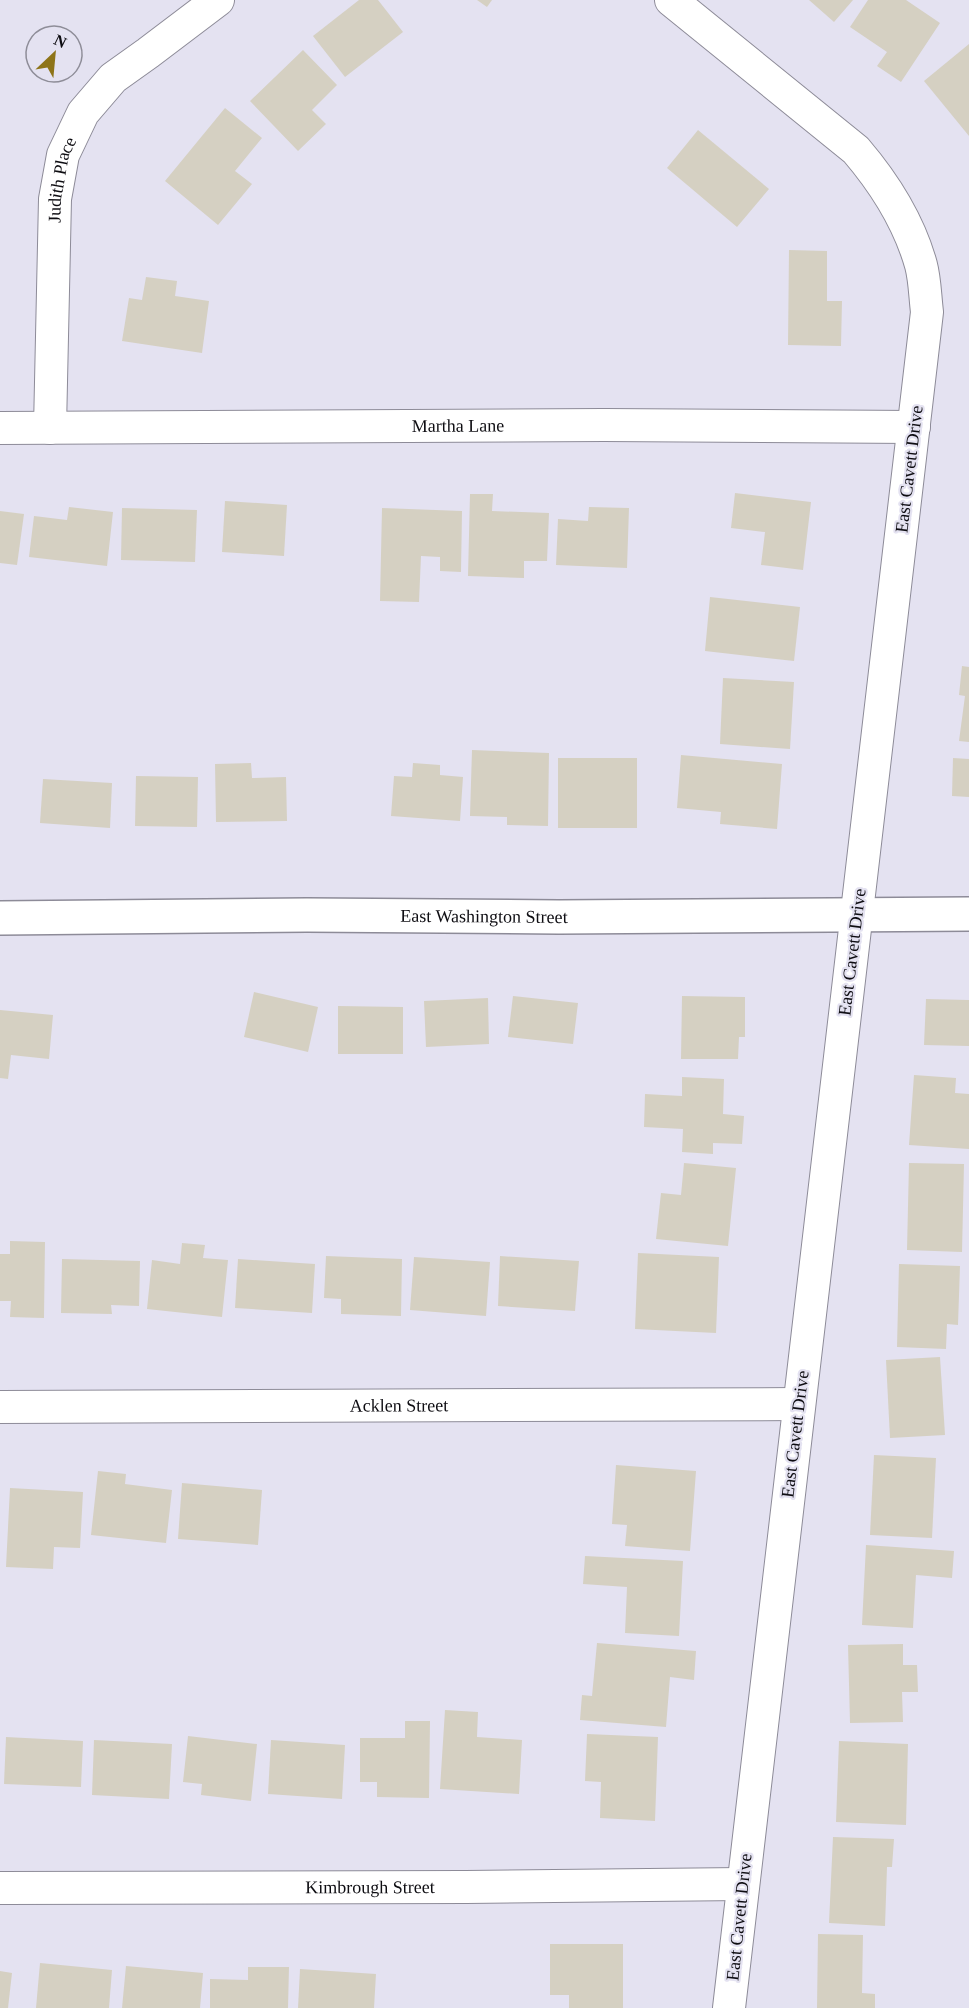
<svg xmlns="http://www.w3.org/2000/svg" width="969" height="2008" font-family="Georgia,serif">
<style>
.building{fill:#d5d0c2}
.lines{fill:none;stroke-linecap:round;stroke-linejoin:round}
.minor-casing{stroke:#8d8b98;stroke-width:34}
.tertiary-casing{stroke:#8d8b98;stroke-width:36}
.minor{stroke:#fff;stroke-width:32}
.tertiary{stroke:#fff;stroke-width:33}
.labels{text-anchor:middle;stroke-width:4.5;stroke-linejoin:round;paint-order:stroke}
.street-label{font-size:18px;fill:#0e0d12;stroke:#e4e2f1}
</style>
<rect width="100%" height="100%" fill="#e4e2f1"/>
<g class="building">
<polygon points="359,0 378,0 403,32 345,77 313,36"/>
<polygon points="477,0 492,0 487,7"/>
<polygon points="809,0 853,0 834,22"/>
<polygon points="868,0 906,0 940,23 901,82 877,66 887,52 850,27"/>
<polygon points="969,44 969,136 924,81"/>
<polygon points="303,50 337,85 312,110 326,124 298,151 250,101"/>
<polygon points="225,108 262,138 235,171 252,184 218,225 165,181"/>
<polygon points="698,130 769,189 737,227 667,168"/>
<polygon points="789,250 827,251 827,301 842,301 841,346 788,345"/>
<polygon points="146,277 177,281 175,296 209,301 202,353 122,341 129,298 142,300"/>
<polygon points="735,493 811,502 803,570 761,565 765,532 731,528"/>
<polygon points="470,494 493,494 492,511 549,513 547,561 524,561 524,578 468,576"/>
<polygon points="225,501 287,505 284,556 222,552"/>
<polygon points="69,507 113,512 107,566 29,557 34,516 67,520"/>
<polygon points="589,507 629,508 627,568 556,565 558,519 588,521"/>
<polygon points="122,508 197,510 195,562 121,560"/>
<polygon points="382,508 462,511 461,572 440,571 440,557 421,556 419,602 380,601"/>
<polygon points="0,511 24,514 17,565 0,563"/>
<polygon points="710,597 800,607 794,661 705,651"/>
<polygon points="962,666 969,667 969,742 959,741 965,696 959,695"/>
<polygon points="723,678 794,682 790,749 720,744"/>
<polygon points="472,750 549,753 548,826 507,825 507,817 470,816"/>
<polygon points="681,755 782,764 777,829 720,824 721,812 677,808"/>
<rect x="558" y="758" width="79" height="70"/>
<polygon points="953,758 969,759 969,797 952,796"/>
<polygon points="251,763 252,778 286,777 287,821 216,822 215,764"/>
<polygon points="413,763 440,765 440,775 463,777 460,821 391,816 394,776 412,777"/>
<polygon points="136,776 198,777 197,827 135,826"/>
<polygon points="43,779 112,783 110,828 40,823"/>
<polygon points="254,992 318,1007 308,1052 244,1037"/>
<polygon points="513,996 578,1003 573,1044 508,1037"/>
<polygon points="682,996 745,997 745,1037 739,1037 738,1059 681,1059"/>
<polygon points="488,998 489,1044 426,1047 424,1001"/>
<polygon points="926,999 969,1000 969,1046 924,1045"/>
<polygon points="338,1006 403,1007 403,1054 338,1054"/>
<polygon points="0,1010 53,1015 49,1059 11,1055 8,1079 0,1078"/>
<polygon points="914,1075 956,1078 955,1093 969,1094 969,1149 909,1145"/>
<polygon points="682,1077 724,1079 723,1114 744,1116 742,1144 713,1143 713,1154 682,1152 683,1129 644,1127 645,1094 682,1096"/>
<polygon points="684,1163 736,1168 728,1246 656,1239 661,1193 681,1195"/>
<polygon points="909,1163 964,1164 962,1252 907,1250"/>
<polygon points="10,1241 45,1242 44,1318 10,1317 11,1301 0,1301 0,1254 10,1254"/>
<polygon points="182,1243 205,1245 203,1258 228,1260 222,1317 147,1309 152,1260 180,1264"/>
<polygon points="638,1253 719,1257 716,1333 635,1329"/>
<polygon points="326,1256 402,1259 401,1316 341,1314 341,1299 324,1298"/>
<polygon points="500,1256 579,1261 575,1311 498,1306"/>
<polygon points="414,1257 490,1262 486,1316 410,1310"/>
<polygon points="62,1259 140,1261 139,1306 111,1305 112,1314 61,1313"/>
<polygon points="238,1259 315,1264 312,1313 235,1308"/>
<polygon points="899,1264 960,1266 958,1325 947,1324 946,1349 897,1347"/>
<polygon points="940,1357 945,1435 890,1438 886,1360"/>
<polygon points="874,1455 936,1458 932,1538 870,1535"/>
<polygon points="616,1465 696,1471 690,1551 625,1546 627,1525 612,1524"/>
<polygon points="98,1471 126,1474 125,1484 172,1490 166,1543 91,1535"/>
<polygon points="182,1483 262,1490 258,1545 178,1539"/>
<polygon points="10,1488 83,1492 80,1548 54,1547 53,1569 6,1567"/>
<polygon points="866,1545 954,1551 952,1578 916,1575 913,1628 862,1625"/>
<polygon points="585,1556 683,1561 679,1636 625,1633 627,1587 583,1584"/>
<polygon points="597,1643 696,1651 694,1680 670,1677 666,1727 580,1720 582,1695 592,1696"/>
<polygon points="903,1644 903,1665 917,1665 918,1692 902,1692 903,1722 850,1723 848,1645"/>
<polygon points="445,1710 478,1712 477,1737 522,1740 519,1794 440,1789"/>
<polygon points="405,1721 430,1721 429,1798 377,1797 377,1782 360,1782 360,1738 405,1738"/>
<polygon points="587,1734 658,1737 655,1821 600,1818 601,1782 585,1781"/>
<polygon points="188,1736 257,1744 251,1801 201,1795 202,1784 183,1782"/>
<polygon points="6,1737 83,1741 81,1787 4,1784"/>
<polygon points="94,1740 172,1744 169,1799 92,1795"/>
<polygon points="271,1740 345,1745 342,1799 268,1794"/>
<polygon points="839,1741 908,1744 906,1825 836,1822"/>
<polygon points="833,1837 894,1839 892,1867 887,1867 885,1926 829,1923"/>
<polygon points="818,1934 863,1935 862,1993 875,1994 875,2008 817,2008"/>
<polygon points="550,1944 623,1944 623,2008 569,2008 569,1995 550,1995"/>
<polygon points="40,1963 112,1970 109,2008 36,2008"/>
<polygon points="126,1966 203,1973 200,2008 122,2008"/>
<polygon points="248,1967 289,1967 288,2008 210,2008 210,1979 248,1980"/>
<polygon points="300,1969 376,1974 374,2008 298,2008"/>
<polygon points="0,1971 12,1973 8,2008 0,2008"/>
</g>
<g class="lines">
<g class="minor-casing">
<g id="minor">
<path d="M671,0L856,150C885,184 909,222 921,265C925,280 925,296 927,312L729,2008"/>
<path id="s1" d="M0,428L604,425L914,427"/>
<path id="s2" d="M50,428L55,199L63,155L83,113L113,78L148,53L218,0"/>
<path id="s3" d="M0,1407L798,1404"/>
<path id="s4" d="M0,1888L466,1887L742,1884"/>
</g>
</g>
<g class="tertiary-casing">
<g id="tertiary">
<path id="s5" d="M0,918L307,915L559,917L969,914"/>
</g>
</g>
<use href="#minor" class="minor"/>
<use href="#tertiary" class="tertiary"/>
</g>
<g class="labels">
<g class="street-label">
<text dy="6" stroke="none"><textPath href="#s2" startOffset="249">Judith Place</textPath></text>
<text dy="6" stroke="none"><textPath href="#s1" startOffset="458">Martha Lane</textPath></text>
<text transform="translate(909 469) rotate(-83)" y="6">East Cavett Drive</text>
<text dy="6" stroke="none"><textPath href="#s5" startOffset="484">East Washington Street</textPath></text>
<text transform="translate(852 952) rotate(-83)" y="6">East Cavett Drive</text>
<text dy="6" stroke="none"><textPath href="#s3" startOffset="399">Acklen Street</textPath></text>
<text transform="translate(795 1434) rotate(-83)" y="6">East Cavett Drive</text>
<text dy="6" stroke="none"><textPath href="#s4" startOffset="370">Kimbrough Street</textPath></text>
<text transform="translate(739 1917) rotate(-84)" y="6">East Cavett Drive</text>
</g>
</g>
<g transform="translate(54 54) rotate(26)"><circle r="28" fill="#e4e2f1" stroke="#8e8d98" stroke-width="1.5"/>
<path d="M0-4.5L10 22L0 15L-10 22Z" fill="#8e7418"/>
<text y="-9" font-size="16" font-weight="bold" text-anchor="middle" fill="#0e0d12">N</text>
</g>
</svg>
